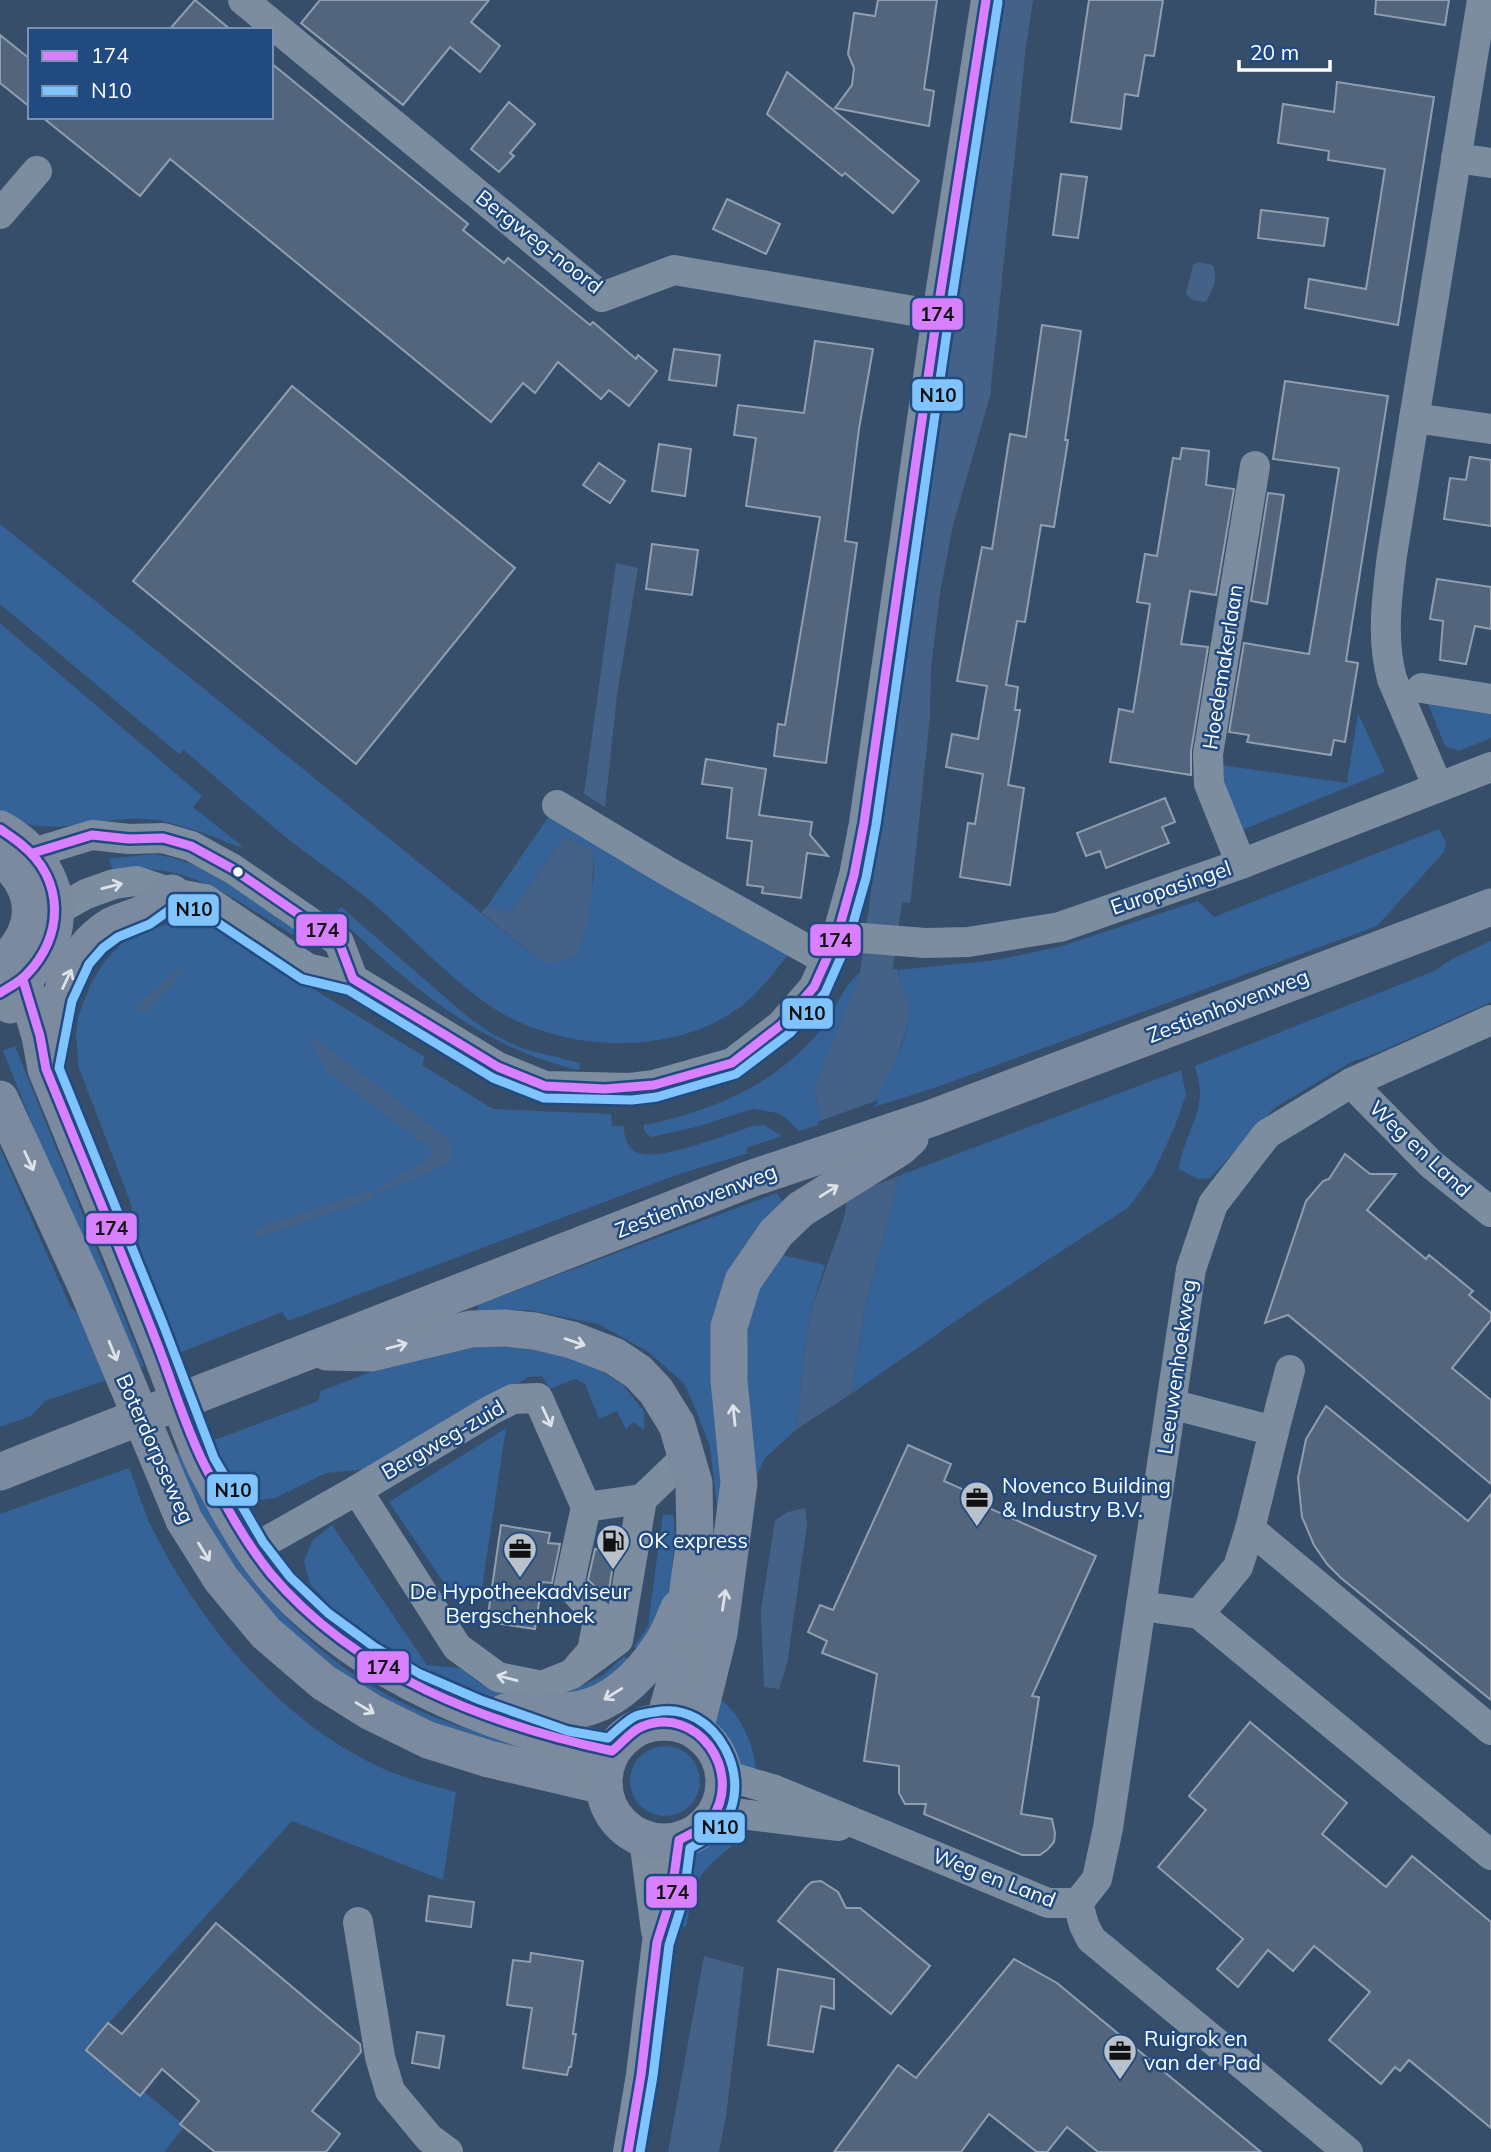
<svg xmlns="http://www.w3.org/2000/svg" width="1491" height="2152" font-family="Mulish,sans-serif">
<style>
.green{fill:#356297}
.water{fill:#446287}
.pier{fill:#374e6a}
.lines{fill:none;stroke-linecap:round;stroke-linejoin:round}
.stream{stroke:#446287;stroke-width:9}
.canal{stroke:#446287;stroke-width:32}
.building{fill:#52657c;stroke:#909eaf;stroke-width:2}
.minor{stroke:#7c8da0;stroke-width:30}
.major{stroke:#7b8a9e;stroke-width:37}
.major-bridge{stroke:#7b8a9e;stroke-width:37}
.bus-1-casing{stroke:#214b80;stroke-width:14}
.bus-2-casing{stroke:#214b80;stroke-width:14}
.bus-1{stroke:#d880ff;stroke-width:9}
.bus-2{stroke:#80c4ff;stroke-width:9}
.oneway{stroke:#dee2e7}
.bus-dot{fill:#fff;stroke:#214b80;stroke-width:2.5}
.labels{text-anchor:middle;stroke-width:5;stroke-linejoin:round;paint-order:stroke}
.street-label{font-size:21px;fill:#fff;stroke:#214b80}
.poi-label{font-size:21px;fill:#fff;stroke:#214b80;text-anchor:start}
.line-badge{stroke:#214b80;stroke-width:2.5}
.pale-badge-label{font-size:19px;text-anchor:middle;font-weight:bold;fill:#111}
</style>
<rect width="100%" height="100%" fill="#374e6a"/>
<g class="green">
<path d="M0,524L542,962L583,935L594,876L593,851L565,837L512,910L507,912L488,905L553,810L789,953C772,976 755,998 730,1014C661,1057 555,1051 489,1005C445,975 410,934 369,900C345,880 318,862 293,843C256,813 220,781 184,750L179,754L0,604Z"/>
<path d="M0,623L202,796L193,807L243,847C232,846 223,840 212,836C191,829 166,820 144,819C90,817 54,840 0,815Z"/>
<polygon points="1425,696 1491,707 1491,738 1459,751 1445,746"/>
<polygon points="1358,713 1385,772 1237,832 1222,791 1221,765 1347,783"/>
<polygon points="1439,829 1446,843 1444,852 1377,926 937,1087 871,1108 902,1045 907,1026 898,970 997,960 1062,946 1198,901 1214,917"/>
<path d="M154,854C212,864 250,895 299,926L293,935C233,899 187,859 113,871L109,859Z"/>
<path d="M341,907L469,1018L496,1036L524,1049L580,1063L579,1070C480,1048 406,983 335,914Z"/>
<path d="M180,921L201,923L220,932L425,1057L422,1065L493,1109L611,1114L612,1126H624C624,1137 627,1149 639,1153C661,1161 728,1134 753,1126L764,1125L782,1136L746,1148L748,1153L676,1175L288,1321L282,1312L174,1355L149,1291L131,1204L79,1068L76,1038L78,1017L91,984L105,961L122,943L140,932Z"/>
<path d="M1491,941V1002L1372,1055L1351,1062L1274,1108L1210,1178L1198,1179L1179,1169C1182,1143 1199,1120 1200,1094C1200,1085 1197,1075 1195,1066L1434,971L1454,958Z"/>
<path d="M872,967H881L880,971L814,1087L821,1124L799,1131L786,1118L777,1113L753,1109L696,1127L651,1137L644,1131V1125C711,1112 774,1085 819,1032C831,1017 843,988 854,978C859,973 867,970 872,967Z"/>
<polygon points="15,1046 144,1366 131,1371 3,1051"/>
<polygon points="1181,1070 1186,1095 1175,1126 1153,1174 1129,1207 985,1301 851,1394 865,1308 894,1198 898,1176"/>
<polygon points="0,1148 70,1306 96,1335 113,1378 45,1401 31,1416 0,1427"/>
<polygon points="777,1193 784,1204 754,1236 727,1506 717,1507 710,1447 697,1413 684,1383 647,1351 598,1324 529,1310 478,1312 477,1305"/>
<path d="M778,1254L825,1265L811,1310L803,1363L797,1429L765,1458L755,1480C751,1424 735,1327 762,1276C767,1269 773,1261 778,1254Z"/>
<polygon points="472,1346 539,1348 583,1359 623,1385 644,1411 644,1430 633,1422 626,1429 617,1411 599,1419 585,1384 575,1379 550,1389 542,1376 529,1377 366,1469 326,1473 275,1498 260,1500 242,1495 212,1441 318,1401 321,1391 402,1360"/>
<polygon points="506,1428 480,1601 448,1589 389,1502"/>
<path d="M179,1452C232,1573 310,1666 434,1717C473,1733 516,1741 557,1750L498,1749L350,1688L258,1609L168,1457Z"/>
<path d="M129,1468C137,1488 143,1509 152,1528C200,1624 277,1717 375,1765C400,1777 429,1785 456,1792L443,1880L292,1821L89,2045L185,2126L164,2152H0V1514Z"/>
<path d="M663,1514L673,1515C678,1533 670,1595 663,1614C659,1628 648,1641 641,1653L634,1647L648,1626Z"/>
<polygon points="332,1525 427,1665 460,1668 481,1684 517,1695 568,1693 603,1675 624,1656 632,1663 597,1690 502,1700 471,1690 471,1688 399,1657 344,1621 310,1584 304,1561 313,1540"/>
<path d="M719,1699C741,1713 754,1746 756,1771L744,1768L736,1761L723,1741L714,1716Z"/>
<circle cx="665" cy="1781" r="35"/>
<path d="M740,1827L745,1828C736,1846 719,1855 706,1869C692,1885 690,1908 686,1928L679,1924C683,1872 681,1842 740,1827Z"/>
</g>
<g class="water">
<polygon points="1003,0 1033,0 1026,46 990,396 953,525 940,593 931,667 930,716 911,898 910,903 892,902 872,868 903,674 907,626 930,459"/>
<path d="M1198,262L1213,265C1218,276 1213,293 1205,302L1192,300L1186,293L1193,265Z"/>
<polygon points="616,563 638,568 617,695 605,807 584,794"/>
<path d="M565,837L593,851C594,875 590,930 578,951C572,961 553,964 542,962L481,912L488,905L507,912L512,910Z"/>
<path d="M881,967L898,970C898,982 907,994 908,1006C909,1043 887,1075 871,1108L898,1176L894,1198L865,1308L851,1394L797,1429L803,1363L811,1310L844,1218L848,1194L821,1124L814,1087L858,982L880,971Z"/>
<polygon points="182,969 183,973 144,1014 136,1006 177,970"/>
<path d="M313,1037L448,1139C451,1146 454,1154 449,1160C441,1172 384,1189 369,1195L431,1156V1148L327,1071L310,1041Z"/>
<polygon points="805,1508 807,1524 787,1664 779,1689 764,1687 761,1611 775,1520 788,1512"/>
<polygon points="704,1956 744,1967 726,2116 719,2152 668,2152"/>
</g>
<polygon class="pier" points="878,1100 874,1108 901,1175 873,1186 843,1204 845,1195 817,1122"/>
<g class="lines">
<polyline class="stream" points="259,1232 369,1195"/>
<polyline class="canal" points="870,1017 893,850"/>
</g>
<g class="building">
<polygon points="195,0 231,30 169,30"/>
<polygon points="320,0 489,0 471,22 500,46 480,72 450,47 403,105 301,23"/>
<polygon points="878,0 937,0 924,89 934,91 929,126 835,108 852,85 854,68 848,54 854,13 875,16"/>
<polygon points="1089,0 1163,0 1154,56 1145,55 1138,96 1125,94 1121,129 1071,122"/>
<polygon points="1376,0 1449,0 1445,25 1375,14"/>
<polygon points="0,35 30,59 30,107 0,83"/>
<polygon points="271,63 468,224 463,230 504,263 508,258 590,325 593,322 636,359 638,355 657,371 629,406 609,390 601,399 558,362 535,393 523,383 491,422 170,159 140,196 42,117 271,117"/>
<polygon points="787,72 919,181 893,213 845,173 842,176 767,114"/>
<polygon points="1337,82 1434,97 1398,325 1305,308 1309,279 1366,289 1385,169 1328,160 1329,151 1278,143 1283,104 1334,112"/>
<polygon points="509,102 535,124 510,153 514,156 499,172 471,149"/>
<polygon points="1061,174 1087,177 1078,238 1053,235"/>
<polygon points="727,199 780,224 766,254 713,229"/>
<polygon points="1261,210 1328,218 1324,246 1258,238"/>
<polygon points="1042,325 1081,331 1065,440 1068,440 1066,453 1054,527 1041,525 1025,622 1017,621 1006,685 1018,687 1015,710 1020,710 1008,785 1024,788 1010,885 960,877 968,823 975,824 983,774 946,767 952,734 978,739 987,686 957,681 982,547 992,549 1010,434 1026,437"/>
<polygon points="815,341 873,349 859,429 845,541 857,543 826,763 774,756 778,724 785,725 820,517 746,506 756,438 734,435 738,405 804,413"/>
<polygon points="674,349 720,355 716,386 669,380"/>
<polygon points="1285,381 1388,396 1346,661 1358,663 1345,742 1334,740 1331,755 1247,742 1249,735 1229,732 1244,643 1309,654 1324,564 1339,468 1273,459"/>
<polygon points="292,386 515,568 356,764 133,581"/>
<polygon points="659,444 691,449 685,496 652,491"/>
<polygon points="1182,448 1209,451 1206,485 1234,489 1216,595 1190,591 1181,644 1208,647 1191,751 1191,775 1110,762 1119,709 1133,712 1140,669 1150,604 1137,602 1145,554 1157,556 1173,458 1180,459"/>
<polygon points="1470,457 1491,460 1491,526 1444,519 1450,478 1466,480"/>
<polygon points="599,463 625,481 610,503 583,485"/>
<polygon points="1268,493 1284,495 1267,604 1251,601"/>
<polygon points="652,544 698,550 692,595 646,589"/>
<polygon points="1437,579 1491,587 1491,629 1475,626 1466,664 1440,660 1443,621 1430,619"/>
<polygon points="706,759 766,769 759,815 812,822 810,835 828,856 807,853 801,898 762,893 763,887 747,885 752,841 727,838 732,788 702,784"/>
<polygon points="1165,798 1175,822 1162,827 1169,843 1106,868 1100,851 1086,856 1077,833"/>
<polygon points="1345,1154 1370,1174 1396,1174 1367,1210 1426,1259 1429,1255 1473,1291 1469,1295 1491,1313 1491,1320 1452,1368 1491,1400 1491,1484 1288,1315 1265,1323 1306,1201 1323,1181 1329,1179"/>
<polygon points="1326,1406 1468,1521 1491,1494 1491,1700 1341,1578 1327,1564 1314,1545 1302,1517 1298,1478 1306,1439"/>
<polygon points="908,1445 951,1464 944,1481 971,1493 969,1499 1096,1556 1032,1696 1039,1697 1021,1814 1052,1819 1055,1833 1054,1842 1048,1849 1040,1855 1022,1855 924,1814 926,1804 905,1804 899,1793 899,1766 864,1761 877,1674 822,1653 827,1641 808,1632 820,1605 833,1610"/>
<polygon points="501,1525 550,1533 548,1543 560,1544 552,1583 542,1582 535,1629 487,1622"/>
<polygon points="595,1549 615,1552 609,1590 597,1588 588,1580"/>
<polygon points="1250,1722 1347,1803 1322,1834 1386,1887 1412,1856 1491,1922 1491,2128 1409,2060 1400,2071 1395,2067 1381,2084 1329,2040 1370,1992 1314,1946 1293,1971 1268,1950 1238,1987 1217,1969 1243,1939 1158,1867 1206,1810 1189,1796"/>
<polygon points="821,1881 838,1892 846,1908 860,1908 930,1966 891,2014 778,1921 807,1886 812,1882"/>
<polygon points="429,1896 474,1902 471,1927 426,1921"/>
<polygon points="216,1923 360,2044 361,2052 312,2111 340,2134 326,2152 215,2152 180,2124 199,2101 162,2069 140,2096 86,2050 108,2023 122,2034"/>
<polygon points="531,1953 583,1961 573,2034 576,2034 571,2067 569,2067 567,2075 523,2068 532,2008 507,2005 513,1960 530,1962"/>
<polygon points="1014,1959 1057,1983 1261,2152 1098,2152 1067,2127 1047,2152 1037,2152 989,2114 961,2152 834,2152 898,2065 916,2078"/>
<polygon points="778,1969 834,1979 834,2009 821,2006 813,2052 768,2045"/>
<polygon points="417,2032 444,2036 439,2068 412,2063"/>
</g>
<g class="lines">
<g class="minor">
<polyline points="243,0 602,297 674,270 937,315"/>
<polyline points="1456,158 1491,163"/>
<polyline points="0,214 37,171"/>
<polyline points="1414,418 1491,429"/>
<polyline points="1422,688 1491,699"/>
<path d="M1438,787L1392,679C1381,638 1387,597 1392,555L1482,0"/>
<polyline points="557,805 667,871 826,960"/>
<polyline points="33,853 92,835 129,839 163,838 191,846 233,869 339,942 353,979"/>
<polyline points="1241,864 1209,784 1208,754 1255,466"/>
<polyline points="56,911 86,894 114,884 136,881 172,893 205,899 307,968 353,979 498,1067 545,1086 630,1088 654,1085 732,1063 781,1025 814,987 837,936 854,875 864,823 937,315 986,0"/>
<polyline points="837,936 925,943 968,942 1060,927 1241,864 1491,767"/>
<polyline points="1351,1083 1431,1164 1491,1212"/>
<polyline points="1274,1431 1290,1370"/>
<polyline points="642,1499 687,1456"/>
<polyline points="1250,1529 1491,1730"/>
<polyline points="253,1549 357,1490"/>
<polyline points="1141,1606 1199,1614 1238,1567 1250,1529 1274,1431 1171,1404"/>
<polyline points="1199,1614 1491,1855"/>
<polyline points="572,1674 618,1640 642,1499 586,1507 538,1398 513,1399 491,1410 357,1490 457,1647 498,1677 542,1686 572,1674 592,1651 599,1616 569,1585 586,1507"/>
<polyline points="724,1775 775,1790 1048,1903 1078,1903"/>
<polyline points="717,1811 839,1826"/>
<polyline points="644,1839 656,1931"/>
<polyline points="1078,1903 1097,1879 1108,1828 1191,1269 1213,1204 1267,1134 1351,1083 1491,1020"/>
<polyline points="1078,1903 1084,1925 1091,1939 1348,2152"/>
<polyline points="358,1922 380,2057 390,2091 429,2138 448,2152"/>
<polyline points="628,2152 641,2075 657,1942 671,1898 679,1840"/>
</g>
<g class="major">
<path d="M0,829C71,868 76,955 1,993"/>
<path d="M0,857C24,875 39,903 25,934C20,946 10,954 6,967C3,980 6,993 10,1005"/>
<path d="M23,980L40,1036L46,1069C81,1155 117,1241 151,1328C164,1359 175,1391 187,1422C193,1437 198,1452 205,1466C227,1507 250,1552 282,1586C366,1675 493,1729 612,1751"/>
<path d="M48,1058C56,1008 65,955 111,926C122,920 135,918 146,912C155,906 164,899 172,893"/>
<polyline points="0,1099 87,1288 184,1520 221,1579 266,1633 323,1682 371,1712 428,1740 489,1759 604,1786"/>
<polyline points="327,1352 371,1353 471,1329 505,1328 535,1331 572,1340 614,1356 638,1372 656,1391 677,1425 694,1483 695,1541 688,1588 682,1658 664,1722"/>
<polyline points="291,1358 750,1179 932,1118 1491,907"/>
<polyline points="0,1472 63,1447"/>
<path d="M505,1712C530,1713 556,1714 581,1709C614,1702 641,1675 660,1647C668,1636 673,1621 679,1608"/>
<circle cx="664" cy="1782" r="60"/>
<polyline points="695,1730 719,1633 739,1483 729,1380 729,1327 743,1281 776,1233 801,1209 899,1148 910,1138"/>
</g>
<polyline class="major-bridge" points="63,1447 291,1358"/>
<g class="bus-1-casing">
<g id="bus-1">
<path d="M0,829C7,834 15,839 22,845C65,880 64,936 27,974C20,982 9,987 0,993"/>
<polyline points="33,853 92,835 129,839 163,838 191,846 233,869 339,942 353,979 498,1067 545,1086 605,1089 654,1085 732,1063 781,1025 814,987 837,936 854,875 864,823 937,315 986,0"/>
<path d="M23,980L40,1036L46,1069C83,1160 121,1251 157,1343C173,1384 185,1427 205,1466C224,1503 245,1542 271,1574C356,1675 487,1724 612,1751C621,1744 631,1731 641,1727C697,1703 745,1772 711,1820C704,1829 689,1834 679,1840L671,1898L657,1942L641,2075L628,2152"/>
</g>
</g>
<g class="bus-2-casing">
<path id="bus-2" d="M640,2152L653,2076L669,1945L683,1901L690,1848C699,1843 711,1838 718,1830C760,1785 717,1699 655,1712C648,1713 639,1714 634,1717C625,1722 616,1731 608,1738L568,1731L480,1700L420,1674L373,1646L328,1613L290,1577L263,1542L214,1458L163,1324L59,1068L72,1001L89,964L103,948L118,937L150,924L175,906L200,911L302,979L348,990L493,1078L544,1098L632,1100L657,1097L736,1074L790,1033L825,993L848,941L866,878L876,825L949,317L998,2"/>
</g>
<use href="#bus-1" class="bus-1"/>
<use href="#bus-2" class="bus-2"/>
</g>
<defs><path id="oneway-shaft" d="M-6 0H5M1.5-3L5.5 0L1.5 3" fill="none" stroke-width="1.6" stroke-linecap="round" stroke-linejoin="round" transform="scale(1.75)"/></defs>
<g class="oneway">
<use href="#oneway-shaft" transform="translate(112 886) rotate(-14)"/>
<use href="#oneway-shaft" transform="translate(67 979) rotate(-65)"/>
<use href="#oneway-shaft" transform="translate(29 1161) rotate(65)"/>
<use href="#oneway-shaft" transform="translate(829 1191) rotate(-32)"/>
<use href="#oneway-shaft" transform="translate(575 1342) rotate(19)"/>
<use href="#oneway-shaft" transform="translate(397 1346) rotate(-15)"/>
<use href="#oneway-shaft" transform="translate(113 1351) rotate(68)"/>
<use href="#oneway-shaft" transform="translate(734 1415) rotate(-96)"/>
<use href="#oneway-shaft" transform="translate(547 1417) rotate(65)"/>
<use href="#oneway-shaft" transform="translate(204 1552) rotate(58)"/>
<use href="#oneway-shaft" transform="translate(724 1600) rotate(-81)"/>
<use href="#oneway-shaft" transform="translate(507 1678) rotate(-165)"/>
<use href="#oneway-shaft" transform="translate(613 1694) rotate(148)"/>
<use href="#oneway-shaft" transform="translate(365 1708) rotate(31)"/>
</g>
<defs>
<g id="office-pin" transform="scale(1.75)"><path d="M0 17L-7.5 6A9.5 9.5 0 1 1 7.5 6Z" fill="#b9c1cb" stroke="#214b80"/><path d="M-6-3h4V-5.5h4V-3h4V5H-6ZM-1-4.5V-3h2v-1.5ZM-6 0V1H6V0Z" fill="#111"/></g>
<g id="fuel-pin" transform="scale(1.75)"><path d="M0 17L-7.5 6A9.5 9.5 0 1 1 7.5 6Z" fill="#b9c1cb" stroke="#214b80"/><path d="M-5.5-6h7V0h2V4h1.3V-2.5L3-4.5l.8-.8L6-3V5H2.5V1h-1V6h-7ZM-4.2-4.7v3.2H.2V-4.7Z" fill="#111"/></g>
</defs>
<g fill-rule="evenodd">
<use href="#office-pin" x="977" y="1498"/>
<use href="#fuel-pin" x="613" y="1541"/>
<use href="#office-pin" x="520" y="1549"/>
<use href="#office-pin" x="1120" y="2051"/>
</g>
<circle class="bus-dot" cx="238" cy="872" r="6"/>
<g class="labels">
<g class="street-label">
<text transform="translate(539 242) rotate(38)" y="7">Bergweg-noord</text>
<text transform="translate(1223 667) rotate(-81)" y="7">Hoedemakerlaan</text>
<text transform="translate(1171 888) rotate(-19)" y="7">Europasingel</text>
<text transform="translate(1228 1006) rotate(-21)" y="7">Zestienhovenweg</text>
<text transform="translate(1420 1149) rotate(43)" y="7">Weg en Land</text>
<text transform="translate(696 1201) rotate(-21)" y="7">Zestienhovenweg</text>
<text transform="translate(1177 1367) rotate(-82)" y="7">Leeuwenhoekweg</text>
<text transform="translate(443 1440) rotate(-30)" y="7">Bergweg-zuid</text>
<text transform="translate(155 1449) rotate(66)" y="7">Boterdorpseweg</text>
<text transform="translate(994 1878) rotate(21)" y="7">Weg en Land</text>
</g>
<g class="poi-label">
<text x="1002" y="1493">Novenco Building<tspan x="1002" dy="24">&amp; Industry B.V.</tspan></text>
<text x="638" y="1548">OK express</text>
<text x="520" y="1599" text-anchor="middle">De Hypotheekadviseur<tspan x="520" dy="24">Bergschenhoek</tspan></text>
<text x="1144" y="2046">Ruigrok en<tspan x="1144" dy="24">van der Pad</tspan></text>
</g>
</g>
<g class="line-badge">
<rect x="911" y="297" width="53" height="34" rx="7" fill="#d880ff"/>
<rect x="911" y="378" width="53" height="34" rx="7" fill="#80c4ff"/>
<rect x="167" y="893" width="53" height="34" rx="7" fill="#80c4ff"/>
<rect x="295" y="913" width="53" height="34" rx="7" fill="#d880ff"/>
<rect x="809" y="923" width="53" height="34" rx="7" fill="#d880ff"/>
<rect x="781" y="997" width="53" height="33" rx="7" fill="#80c4ff"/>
<rect x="85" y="1212" width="53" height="33" rx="7" fill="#d880ff"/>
<rect x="206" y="1473" width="53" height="34" rx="7" fill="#80c4ff"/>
<rect x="356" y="1650" width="54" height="34" rx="7" fill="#d880ff"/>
<rect x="693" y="1811" width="53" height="33" rx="7" fill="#80c4ff"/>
<rect x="645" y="1875" width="53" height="34" rx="7" fill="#d880ff"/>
</g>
<g class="pale-badge-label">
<text x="937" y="321">174</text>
<text x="938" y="402">N10</text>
<text x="194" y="916">N10</text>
<text x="322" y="937">174</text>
<text x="835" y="947">174</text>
<text x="807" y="1020">N10</text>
<text x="111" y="1235">174</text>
<text x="233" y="1497">N10</text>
<text x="383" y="1674">174</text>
<text x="720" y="1834">N10</text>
<text x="672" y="1899">174</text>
</g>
<rect x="28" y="28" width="245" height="91" fill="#214b80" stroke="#7a93b3" stroke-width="2"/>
<rect x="42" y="51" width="35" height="10" fill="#d880ff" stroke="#7a93b3" stroke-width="2"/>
<text x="91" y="63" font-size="21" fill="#ffffff">174</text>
<rect x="42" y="86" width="35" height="10" fill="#80c4ff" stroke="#7a93b3" stroke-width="2"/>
<text x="91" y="98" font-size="21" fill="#ffffff">N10</text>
<path d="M1239 60v10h91v-10" fill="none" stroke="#ffffff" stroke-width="3.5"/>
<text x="1250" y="60" font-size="21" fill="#ffffff" stroke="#214b80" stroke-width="5" paint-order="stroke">20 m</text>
</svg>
